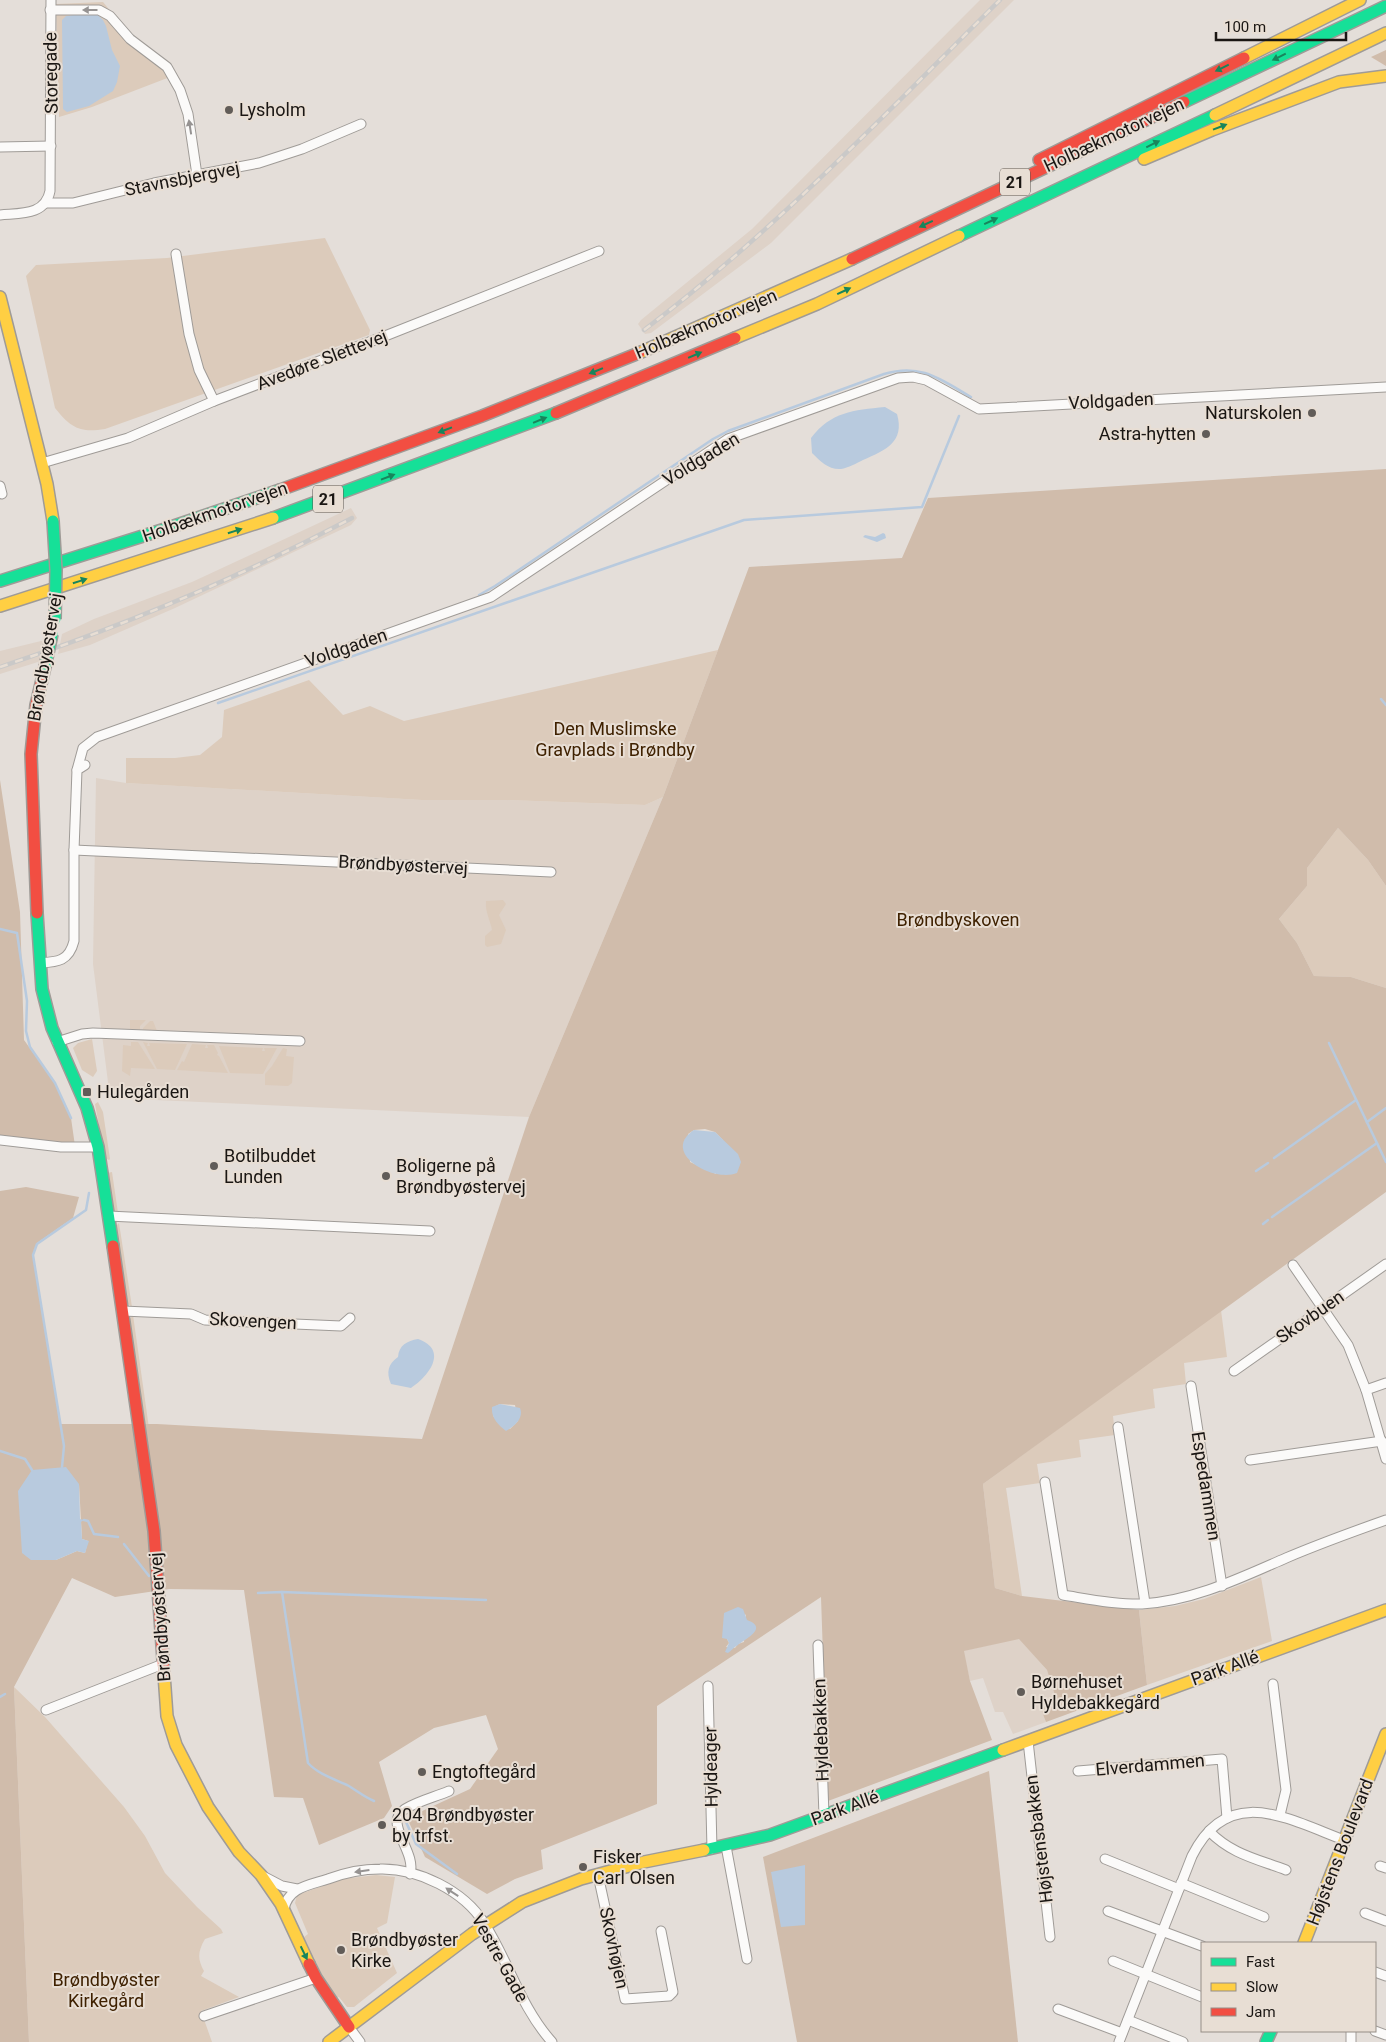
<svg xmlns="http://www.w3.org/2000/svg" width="1386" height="2042" font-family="Roboto,sans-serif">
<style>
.built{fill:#ded2c8}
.green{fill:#dccbbb}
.forest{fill:#d0bcab;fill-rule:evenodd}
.water{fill:#b8cade}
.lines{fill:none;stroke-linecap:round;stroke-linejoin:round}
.stream{stroke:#b8cade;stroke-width:2.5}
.street-casing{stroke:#9f9b97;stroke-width:11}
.fast-casing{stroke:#9f9b97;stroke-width:14}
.slow-casing{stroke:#9f9b97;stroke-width:14}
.jam-casing{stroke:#9f9b97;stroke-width:14}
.street{stroke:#fbfaf9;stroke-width:9}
.fast{stroke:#16e098;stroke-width:11}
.slow{stroke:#ffcf43;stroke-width:11}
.jam{stroke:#f24e42;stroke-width:11}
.rail-casing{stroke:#cac9c8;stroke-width:4.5}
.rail{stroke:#e8ded4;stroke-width:2.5;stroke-dasharray:8;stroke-linecap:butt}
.fast-bridge-casing{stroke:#9f9b97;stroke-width:14;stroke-linecap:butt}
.fast-bridge{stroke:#16e098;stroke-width:11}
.oneway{fill:#969392}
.oneway2{fill:#18855c}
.poi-dot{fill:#615c58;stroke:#e8ded4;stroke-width:2}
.labels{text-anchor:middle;stroke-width:4;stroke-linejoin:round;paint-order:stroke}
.shield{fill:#e8ded4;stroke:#58524d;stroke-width:1}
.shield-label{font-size:16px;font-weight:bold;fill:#1a1613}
.street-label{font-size:18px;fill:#1a1613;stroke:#e8ded4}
.poi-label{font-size:18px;fill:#1a1613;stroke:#e8ded4;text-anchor:start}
.park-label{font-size:18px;fill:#3f2100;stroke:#e8ded4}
</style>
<rect width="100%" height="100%" fill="#e4ded9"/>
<g class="built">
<polygon points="980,0 1014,0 771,243 651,333 645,334 638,324 641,320 752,229"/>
<polygon points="351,508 357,518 351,525 175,608 90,645 58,654 62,634 94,619 192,582"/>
<polygon points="41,641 45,642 41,661 0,674 0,651"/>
<polygon points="96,778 126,783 422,800 505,800 645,805 663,797 529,1117 110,1098 93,964"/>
<polygon points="1019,1638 1047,1670 1057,1702 1040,1707 1046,1722 1013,1734 1003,1712 995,1712 983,1678 970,1681 963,1651"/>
</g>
<g class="green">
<polygon points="103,2 112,13 111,22 166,71 170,77 92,107 59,117 56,4"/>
<path d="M325,238L370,330L369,335L105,429C80,433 71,428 55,408L26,276L36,265L167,258Z"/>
<polygon points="718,650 663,797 645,805 505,800 422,800 126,783 126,758 175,758 200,755 222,737 224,710 309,680 343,715 370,706 404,721"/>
<polygon points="1338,828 1368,860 1386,886 1386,988 1351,977 1314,976 1297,943 1279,919 1307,886 1307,868"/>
<path d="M503,900L506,904L499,915L506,930L501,944L487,947L485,945V936L492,930C490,919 485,912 486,901Z"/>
<polygon points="130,1020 146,1020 140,1026 140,1030 130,1029"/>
<polygon points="150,1021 153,1021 157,1031 143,1030 143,1028"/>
<polygon points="92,1039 97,1071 93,1077 82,1070 73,1048 78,1043"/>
<polygon points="131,1042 138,1042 155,1069 131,1068 130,1076 122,1071 123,1045 131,1046"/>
<polygon points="143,1042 148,1043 147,1046 150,1046 149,1043 187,1044 175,1070 157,1069"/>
<polygon points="192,1044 206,1045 205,1048 208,1048 207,1045 214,1045 218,1053 217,1055 219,1056 228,1073 177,1070 182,1061 184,1062"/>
<polygon points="219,1046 263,1048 262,1051 265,1051 264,1048 277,1048 263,1074 230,1073"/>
<polygon points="283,1048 287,1049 286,1056 294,1057 292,1083 288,1086 265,1085 265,1074 272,1066"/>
<polygon points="98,1102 103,1112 110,1159 109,1160 105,1158 95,1104"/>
<polygon points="112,1172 118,1213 113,1210 107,1173"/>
<polygon points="119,1223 132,1307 127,1303 115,1227"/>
<polygon points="1221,1310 1227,1357 1184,1363 1186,1384 1153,1389 1155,1408 1113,1416 1115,1435 1079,1440 1081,1457 1037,1464 1040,1483 1006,1488 1022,1596 995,1588 983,1484"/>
<polygon points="133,1315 159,1499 157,1499 129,1320"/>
<polygon points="1261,1577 1272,1641 1147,1685 1139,1610 1175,1606 1204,1599"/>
<path d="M14,1687L45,1717L124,1807L145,1836L165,1873L197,1907L221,1929L223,1933L205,1939C198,1951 197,1959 204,1971L201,1976L239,1997L201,2011L212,2042H29Z"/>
<polygon points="376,1875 395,1877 387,1923 377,1928 397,1973 354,2007 347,2007 339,1997 336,1998 327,1986 304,1937 308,1934 295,1903 297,1895 342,1879"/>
</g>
<g class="forest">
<polygon points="1386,50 1386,66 1371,57"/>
<path d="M1386,469V886L1368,860L1338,828L1307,868V886L1279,919L1297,943L1314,976L1351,977L1386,988V1192L983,1484L995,1588L1022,1596L1139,1610L1147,1685L1046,1722L1040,1707L1057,1702L1047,1670L1019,1639L964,1651L970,1681L992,1740L828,1801L821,1597L657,1706V1804L541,1850L543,1869L515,1879L487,1894L425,1857L407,1818L470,1789L498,1749L486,1715L434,1728L379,1762L392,1806L384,1818L319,1845L303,1798L274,1797L244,1590L169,1589L115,1597L72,1578L14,1687L29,2042H0V1191L26,1187L79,1197L73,1218L37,1243L33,1255L61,1424H157L422,1439L529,1117L663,797L749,567L902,558L928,498ZM705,1129L715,1132L723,1140L716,1174L690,1162L688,1134L694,1130ZM500,1404L515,1405L518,1421L510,1429L493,1416L496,1406ZM79,1484L82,1539L88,1541L85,1553L77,1551L56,1560H31ZM746,1614L744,1642L738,1644L735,1648L726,1647L729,1643L727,1639Z"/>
<polygon points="0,780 20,912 24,1040 55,1083 68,1110 71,1118 75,1146 0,1138"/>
<polygon points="989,1771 1018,2042 797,2042 763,1857"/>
</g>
<g class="water">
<polygon points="88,13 97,14 103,20 106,26 112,50 120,66 117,82 113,91 89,106 67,112 63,109 62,20 66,16"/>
<path d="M885,407L897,414C905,442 886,450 863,460C857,463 848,468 841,469C829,470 820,461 812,453L811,438C831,412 853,410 885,407Z"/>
<polygon points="883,533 885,534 886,538 877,542 863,537 865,535 875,537"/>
<path d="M694,1130L715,1132L738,1154L741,1162L737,1173C712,1183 660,1152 694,1130Z"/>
<path d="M418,1339C449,1350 429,1376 411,1388L391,1384C386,1372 388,1364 398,1357C399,1345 407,1341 418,1339Z"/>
<path d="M500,1404L520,1408C524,1418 515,1426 506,1431C498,1425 491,1418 492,1407Z"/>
<polygon points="66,1467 79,1484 80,1519 84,1520 81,1522 82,1539 89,1541 85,1553 77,1551 56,1560 31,1560 22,1553 18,1491 32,1470"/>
<path d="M738,1607L743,1609L747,1620C770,1628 743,1640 738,1645C734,1647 731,1651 728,1653L725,1652L729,1643L727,1639L722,1638L724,1613Z"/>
<polygon points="805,1865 805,1925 781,1927 771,1872"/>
</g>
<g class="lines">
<g class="stream">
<path d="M479,595L495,586L713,439L728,431L884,374C921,363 940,379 971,397"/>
<polyline points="1381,699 1386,705"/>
<polyline points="218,703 744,520 922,507 959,416"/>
<polyline points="0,929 17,933 27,1001 26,1031 30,1047 55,1083 71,1118"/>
<polyline points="1329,1043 1386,1162"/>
<polyline points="1367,1122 1386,1108"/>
<polyline points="1274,1158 1356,1100"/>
<polyline points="1256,1171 1268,1163"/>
<polyline points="1272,1217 1377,1143"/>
<polyline points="1263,1224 1268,1220"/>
<polyline points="0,1451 25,1459 32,1470"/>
<polyline points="62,1467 64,1446 33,1255 37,1244 86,1210 89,1193"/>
<polyline points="84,1520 88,1521 94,1534 118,1537"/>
<polyline points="124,1544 149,1576"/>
<path d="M282,1592L308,1763C318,1774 334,1779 347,1785C356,1790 364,1797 374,1801"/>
<polyline points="258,1593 282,1592 486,1600"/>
<polyline points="0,1697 5,1694"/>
<polyline points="406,1822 416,1844 457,1874"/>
</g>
<g class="street-casing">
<g id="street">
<polyline points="50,10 99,10 110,16 130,39 167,67 180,90 188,114 197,175"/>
<polyline points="0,147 51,146"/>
<polyline points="46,203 73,203 154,183 259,163 302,149 361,124"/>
<path d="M0,215C20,213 45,216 50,191L51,0"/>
<polyline points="176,254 189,334 199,370 214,401"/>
<polyline points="42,463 128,438 214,401 385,336 599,251"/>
<polyline points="0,486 2,494"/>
<polyline points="77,770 83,748 97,737 491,597 728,439 898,378 913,377 926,380 979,409 1386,387"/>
<polyline points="74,850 551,872"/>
<path d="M40,963C58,962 69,961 74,941V850L77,770L85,765"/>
<polyline points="57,1042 82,1034 93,1033 300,1041"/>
<polyline points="0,1140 61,1147 98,1147"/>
<polyline points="108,1216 430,1231"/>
<polyline points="1293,1265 1348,1345 1366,1390 1386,1459"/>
<polyline points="123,1311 191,1314 205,1320 341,1326 350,1318"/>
<polyline points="1234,1371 1386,1264"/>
<polyline points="1191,1386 1222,1586"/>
<polyline points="1366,1390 1386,1383"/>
<polyline points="1118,1427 1145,1603"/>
<polyline points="1250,1460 1382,1441"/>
<path d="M1045,1482L1063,1595C1088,1599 1116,1605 1142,1604C1193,1601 1240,1578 1286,1558C1319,1544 1352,1532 1386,1520"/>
<polyline points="818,1645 824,1816"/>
<polyline points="1273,1684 1286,1790 1280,1815"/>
<polyline points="708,1686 712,1849"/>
<polyline points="46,1710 163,1664"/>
<polyline points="1028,1741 1050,1937"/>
<polyline points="1078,1771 1222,1759 1227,1818"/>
<path d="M1209,1831C1231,1854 1257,1859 1286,1870"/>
<polyline points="726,1846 747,1959"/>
<polyline points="1105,1859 1179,1889"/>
<polyline points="1380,1866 1386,1868"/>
<path d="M410,1874C417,1851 382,1823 405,1809C418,1801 435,1797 449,1791"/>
<polyline points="598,1875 625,1999 669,1996 673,1992 661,1931"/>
<polyline points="263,1876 282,1886 297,1889"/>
<polyline points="1181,1883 1264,1917"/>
<path d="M284,1909C288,1887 310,1885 328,1879C344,1873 362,1869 380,1869C418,1868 464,1891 484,1923C509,1962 520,2006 552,2042"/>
<polyline points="1108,1911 1202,1946"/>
<polyline points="1365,1913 1386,1921"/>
<polyline points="1113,1961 1202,1997"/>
<polyline points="1375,1972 1386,1976"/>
<polyline points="1058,2009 1122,2033"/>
<polyline points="204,2016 316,1978"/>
<polyline points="1128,2020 1183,2042"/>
<polyline points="349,2027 360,2042"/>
<polyline points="1375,2031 1386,2035"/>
<path d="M1119,2042L1192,1856C1228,1783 1288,1819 1344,1840"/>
<polyline points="1351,2042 1351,2031"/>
</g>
</g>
<g class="fast-casing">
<g id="fast">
<polyline points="1184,102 1386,6"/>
<polyline points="959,236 1215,115"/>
<polyline points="273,518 556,413"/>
<polyline points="0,581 162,530 280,490"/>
<polyline points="37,913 42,989 52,1028 87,1108 98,1147 113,1246"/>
<polyline points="704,1850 770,1835 1003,1750"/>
<polyline points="1266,2042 1271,2031"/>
</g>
</g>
<g class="slow-casing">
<g id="slow">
<polyline points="1244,58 1360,0"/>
<polyline points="1215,115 1386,33"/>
<polyline points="1144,159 1212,130 1339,82 1386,76"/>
<polyline points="0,297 47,484 53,521"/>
<polyline points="735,338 817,304 959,236"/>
<polyline points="639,353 852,259"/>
<polyline points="0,606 273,518"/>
<polyline points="164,1674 167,1716 176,1745 208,1807 239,1852 261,1875 281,1904 309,1964"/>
<polyline points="1003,1750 1386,1610"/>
<polyline points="1304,1943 1386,1734"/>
<polyline points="329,2042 472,1934 522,1902 581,1879 644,1862 704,1850"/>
</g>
</g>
<g class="jam-casing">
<g id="jam">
<polyline points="1039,160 1244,58"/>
<polyline points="852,259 1184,102"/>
<polyline points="556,413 735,338"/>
<polyline points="280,490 482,416 639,353"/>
<polyline points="37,913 31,754 36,705 45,667"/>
<polyline points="113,1246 154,1531 164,1674"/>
<polyline points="309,1964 316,1978 349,2027"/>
</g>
</g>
<use href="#street" class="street"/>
<use href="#fast" class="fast"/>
<use href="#slow" class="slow"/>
<use href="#jam" class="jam"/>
<g class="rail-casing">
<g id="rail">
<path d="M644,330C774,232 885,114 1000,0"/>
<path d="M0,667C121,627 239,578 352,518"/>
</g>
</g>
<use href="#rail" class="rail"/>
<g class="fast-bridge-casing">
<g id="fast-bridge">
<polyline points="53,521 56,570 55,619"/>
<polyline points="45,667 52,634"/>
</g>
</g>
<use href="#fast-bridge" class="fast-bridge"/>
</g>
<defs><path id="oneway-solid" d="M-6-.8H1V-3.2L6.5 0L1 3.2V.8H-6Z" transform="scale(1.25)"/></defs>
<g class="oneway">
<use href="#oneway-solid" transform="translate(90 10) rotate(180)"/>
<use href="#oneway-solid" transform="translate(190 127) rotate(-99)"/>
<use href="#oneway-solid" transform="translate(362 1871) rotate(172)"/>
<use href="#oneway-solid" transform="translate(452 1892) rotate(-147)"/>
</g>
<g class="oneway2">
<use href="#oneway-solid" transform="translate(1279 57) rotate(154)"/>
<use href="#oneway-solid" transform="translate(1222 68) rotate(154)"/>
<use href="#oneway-solid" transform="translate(1220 127) rotate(-21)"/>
<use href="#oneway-solid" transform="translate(1153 144) rotate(-26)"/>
<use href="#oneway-solid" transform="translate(991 221) rotate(-25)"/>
<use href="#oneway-solid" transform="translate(926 224) rotate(155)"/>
<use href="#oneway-solid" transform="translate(844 291) rotate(-25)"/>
<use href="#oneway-solid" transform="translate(695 355) rotate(-23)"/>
<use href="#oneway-solid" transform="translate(596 371) rotate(158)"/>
<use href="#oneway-solid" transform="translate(540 420) rotate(-22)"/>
<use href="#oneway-solid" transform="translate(445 430) rotate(159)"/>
<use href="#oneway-solid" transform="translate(388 477) rotate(-21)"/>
<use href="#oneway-solid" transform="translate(235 531) rotate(-18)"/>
<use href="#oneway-solid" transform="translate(80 581) rotate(-18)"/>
<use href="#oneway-solid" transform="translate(304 1953) rotate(64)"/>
</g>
<g class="poi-dot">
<circle cx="229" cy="110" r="5"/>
<circle cx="1312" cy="413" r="5"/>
<circle cx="1206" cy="434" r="5"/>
<rect x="82" y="1087" width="10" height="10" rx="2.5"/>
<circle cx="214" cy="1166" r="5"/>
<circle cx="386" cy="1176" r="5"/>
<circle cx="1021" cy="1692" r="5"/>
<circle cx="422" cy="1772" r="5"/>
<circle cx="382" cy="1825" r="5"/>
<circle cx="583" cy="1867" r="5"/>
<circle cx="341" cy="1950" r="5"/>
</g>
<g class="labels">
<g class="shield">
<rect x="1000" y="168.5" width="30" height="27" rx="4"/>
<rect x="313" y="485.5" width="30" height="27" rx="4"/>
</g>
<g class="shield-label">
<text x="1015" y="188">21</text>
<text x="328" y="505">21</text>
</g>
<g class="street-label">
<text transform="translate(51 73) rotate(-91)" y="6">Storegade</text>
<text transform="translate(1114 135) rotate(-25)" y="6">Holbækmotorvejen</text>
<text transform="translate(182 179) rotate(-11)" y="6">Stavnsbjergvej</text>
<text transform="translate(706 324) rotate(-23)" y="6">Holbækmotorvejen</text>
<text transform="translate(322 360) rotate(-21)" y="6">Avedøre Slettevej</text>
<text transform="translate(1111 401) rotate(-3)" y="6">Voldgaden</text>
<text transform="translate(701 459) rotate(-31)" y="6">Voldgaden</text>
<text transform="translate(215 512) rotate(-19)" y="6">Holbækmotorvejen</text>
<text transform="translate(346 648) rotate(-19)" y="6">Voldgaden</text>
<text transform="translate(45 657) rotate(-80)" y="6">Brøndbyøstervej</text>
<text transform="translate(403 865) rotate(3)" y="6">Brøndbyøstervej</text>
<text transform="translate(1310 1317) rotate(-35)" y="6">Skovbuen</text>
<text transform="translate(253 1321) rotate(3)" y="6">Skovengen</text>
<text transform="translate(1206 1486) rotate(81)" y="6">Espedammen</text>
<text transform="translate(160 1617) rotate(-94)" y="6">Brøndbyøstervej</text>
<text transform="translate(1225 1668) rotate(-20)" y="6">Park Allé</text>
<text transform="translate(821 1730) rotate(-92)" y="6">Hyldebakken</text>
<text transform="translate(1150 1765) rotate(-5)" y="6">Elverdammen</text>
<text transform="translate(711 1767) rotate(-91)" y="6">Hyldeager</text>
<text transform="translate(845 1808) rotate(-20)" y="6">Park Allé</text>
<text transform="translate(1039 1839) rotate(-97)" y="6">Højstensbakken</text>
<text transform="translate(1340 1852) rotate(-69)" y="6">Højstens Boulevard</text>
<text transform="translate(614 1948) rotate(78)" y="6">Skovhøjen</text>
<text transform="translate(500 1958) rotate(61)" y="6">Vestre Gade</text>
</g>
<g class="poi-label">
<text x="239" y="116">Lysholm</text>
<text x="1302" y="419" text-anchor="end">Naturskolen</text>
<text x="1196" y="440" text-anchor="end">Astra-hytten</text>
<text x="97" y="1098">Hulegården</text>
<text x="224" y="1162">Botilbuddet<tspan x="224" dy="21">Lunden</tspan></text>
<text x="396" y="1172">Boligerne på<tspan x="396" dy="21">Brøndbyøstervej</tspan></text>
<text x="1031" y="1688">Børnehuset<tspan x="1031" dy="21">Hyldebakkegård</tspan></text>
<text x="432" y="1778">Engtoftegård</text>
<text x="392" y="1821">204 Brøndbyøster<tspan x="392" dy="21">by trfst.</tspan></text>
<text x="593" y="1863">Fisker<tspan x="593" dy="21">Carl Olsen</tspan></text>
<text x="351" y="1946">Brøndbyøster<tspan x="351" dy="21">Kirke</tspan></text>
</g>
<g class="park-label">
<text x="615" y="735">Den Muslimske<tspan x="615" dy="21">Gravplads i Brøndby</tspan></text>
<text x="958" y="926">Brøndbyskoven</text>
<text x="106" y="1986">Brøndbyøster<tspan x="106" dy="21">Kirkegård</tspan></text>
</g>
</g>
<rect x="1201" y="1942" width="175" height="90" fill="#e8ded4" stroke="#968e87"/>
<rect x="1211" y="1958" width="25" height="8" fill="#16e098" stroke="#968e87"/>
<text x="1246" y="1967" font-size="15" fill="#1a1613">Fast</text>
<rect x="1211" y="1983" width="25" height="8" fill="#ffcf43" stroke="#968e87"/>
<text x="1246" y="1992" font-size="15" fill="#1a1613">Slow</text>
<rect x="1211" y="2008" width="25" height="8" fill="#f24e42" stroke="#968e87"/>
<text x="1246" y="2017" font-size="15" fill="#1a1613">Jam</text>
<path d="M1216 32v8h130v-8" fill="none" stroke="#1a1613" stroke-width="2.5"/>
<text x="1224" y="32" font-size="15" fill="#1a1613" stroke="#e8ded4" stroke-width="4" paint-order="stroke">100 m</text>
</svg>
